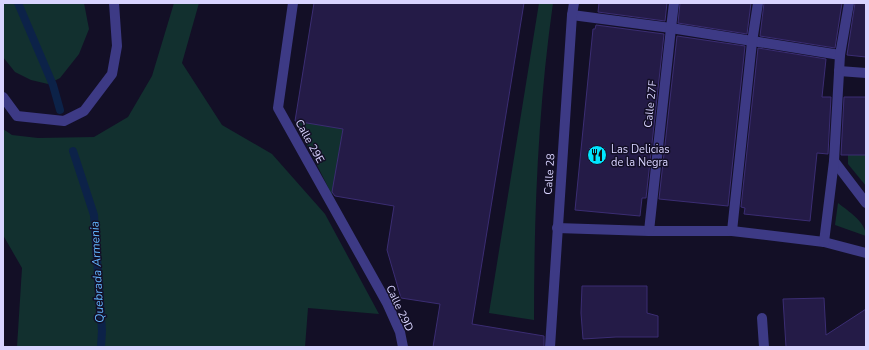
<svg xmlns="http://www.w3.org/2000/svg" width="869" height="350" font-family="'Nunito Sans',sans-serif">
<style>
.green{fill:#12302f}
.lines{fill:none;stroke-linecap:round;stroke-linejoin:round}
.stream{stroke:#0c2248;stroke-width:8}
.building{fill:#241b47;stroke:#3b2d73}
.service{stroke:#3d3a85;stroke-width:10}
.minor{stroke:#3d3a85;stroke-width:10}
.tertiary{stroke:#3d3a85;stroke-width:10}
.labels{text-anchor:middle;stroke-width:3;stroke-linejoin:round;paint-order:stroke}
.street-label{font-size:11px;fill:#d9d4ff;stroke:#130f26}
.poi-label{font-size:11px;fill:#d9d4ff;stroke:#130f26;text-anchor:start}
.water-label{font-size:12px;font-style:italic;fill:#62b6ff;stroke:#130f26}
</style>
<rect width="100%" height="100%" fill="#130f26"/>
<g class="green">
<polygon points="3,3 84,3 89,29 79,54 60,78 48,84 31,80 15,72 3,57"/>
<polygon points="174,3 199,3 182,63 222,125 272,154 325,214 379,314 308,308 305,347 17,347 22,268 3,235 3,129 12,135 38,138 94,137 128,117 152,76"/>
<path d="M539,3H553C538,109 534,213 534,320L489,313Z"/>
<polygon points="295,121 343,129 332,195"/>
<polygon points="848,155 866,155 866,186 848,164"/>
<path d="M838,203C848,211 866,222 866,236L835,225Z"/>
</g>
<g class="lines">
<g class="stream">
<polyline points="18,3 53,85 60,110"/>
<polyline points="73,151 94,215 102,331 101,347"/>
</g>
</g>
<g class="building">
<polygon points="314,3 524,3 472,324 544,336 544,347 433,347 440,304 401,298 387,250 394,206 335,196 332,192 343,129 295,121"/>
<polygon points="599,3 667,3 665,21 598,12"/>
<polygon points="680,3 751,3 747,34 678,23"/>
<polygon points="764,3 842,3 835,48 760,36"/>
<polygon points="855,3 866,3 866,57 847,55"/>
<polygon points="596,25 664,34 646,198 642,198 640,216 575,210 593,29 595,29"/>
<polygon points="677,36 745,46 728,206 659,199"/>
<polygon points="758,48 826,59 822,97 831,97 828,154 817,153 810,221 744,214 745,208 741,207"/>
<polygon points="844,97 866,97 866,155 841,155"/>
<polygon points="582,286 647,286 647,313 658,316 658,337 616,337 583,339 581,313"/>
<polygon points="824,298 826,335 866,309 866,347 786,347 783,299"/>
</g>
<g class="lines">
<polyline class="service" points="839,71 866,73"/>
<g class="minor">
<polyline points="293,3 278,108 387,303 400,332 403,347"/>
<polyline points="572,15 671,28 840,55"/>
<polyline points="834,161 866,203"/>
<polyline points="557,228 649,231 732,231 824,242 866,253"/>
<polyline points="649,231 671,28 674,3"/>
<polyline points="732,231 752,42 758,3"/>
<polyline points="824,242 834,161 840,55 849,3"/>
<polyline points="762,318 764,347"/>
</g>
<g class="tertiary">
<polyline points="3,97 17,116 64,121 84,111 112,74 117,46 114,3"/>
<polyline points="550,347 572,15 574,3"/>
</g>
</g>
<defs>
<g id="restaurant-disc" transform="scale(1)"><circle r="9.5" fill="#00e5ff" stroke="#130f26"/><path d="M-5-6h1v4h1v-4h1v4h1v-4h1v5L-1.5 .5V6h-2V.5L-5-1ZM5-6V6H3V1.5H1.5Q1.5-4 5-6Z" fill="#111"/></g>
</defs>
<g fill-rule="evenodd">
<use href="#restaurant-disc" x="597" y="155"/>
</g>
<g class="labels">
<g class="street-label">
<text transform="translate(650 104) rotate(-84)" y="4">Calle 27F</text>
<text transform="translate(310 141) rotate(61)" y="4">Calle 29E</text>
<text transform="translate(549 174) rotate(-86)" y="4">Calle 28</text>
<text transform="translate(400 308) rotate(65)" y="4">Calle 29D</text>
</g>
<g class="poi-label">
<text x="611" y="153">Las Delicias<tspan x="611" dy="13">de la Negra</tspan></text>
</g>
<g class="water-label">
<text transform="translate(97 272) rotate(-93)" y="4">Quebrada Armenia</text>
</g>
</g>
<rect width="869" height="350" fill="none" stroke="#d9d4ff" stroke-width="8"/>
</svg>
